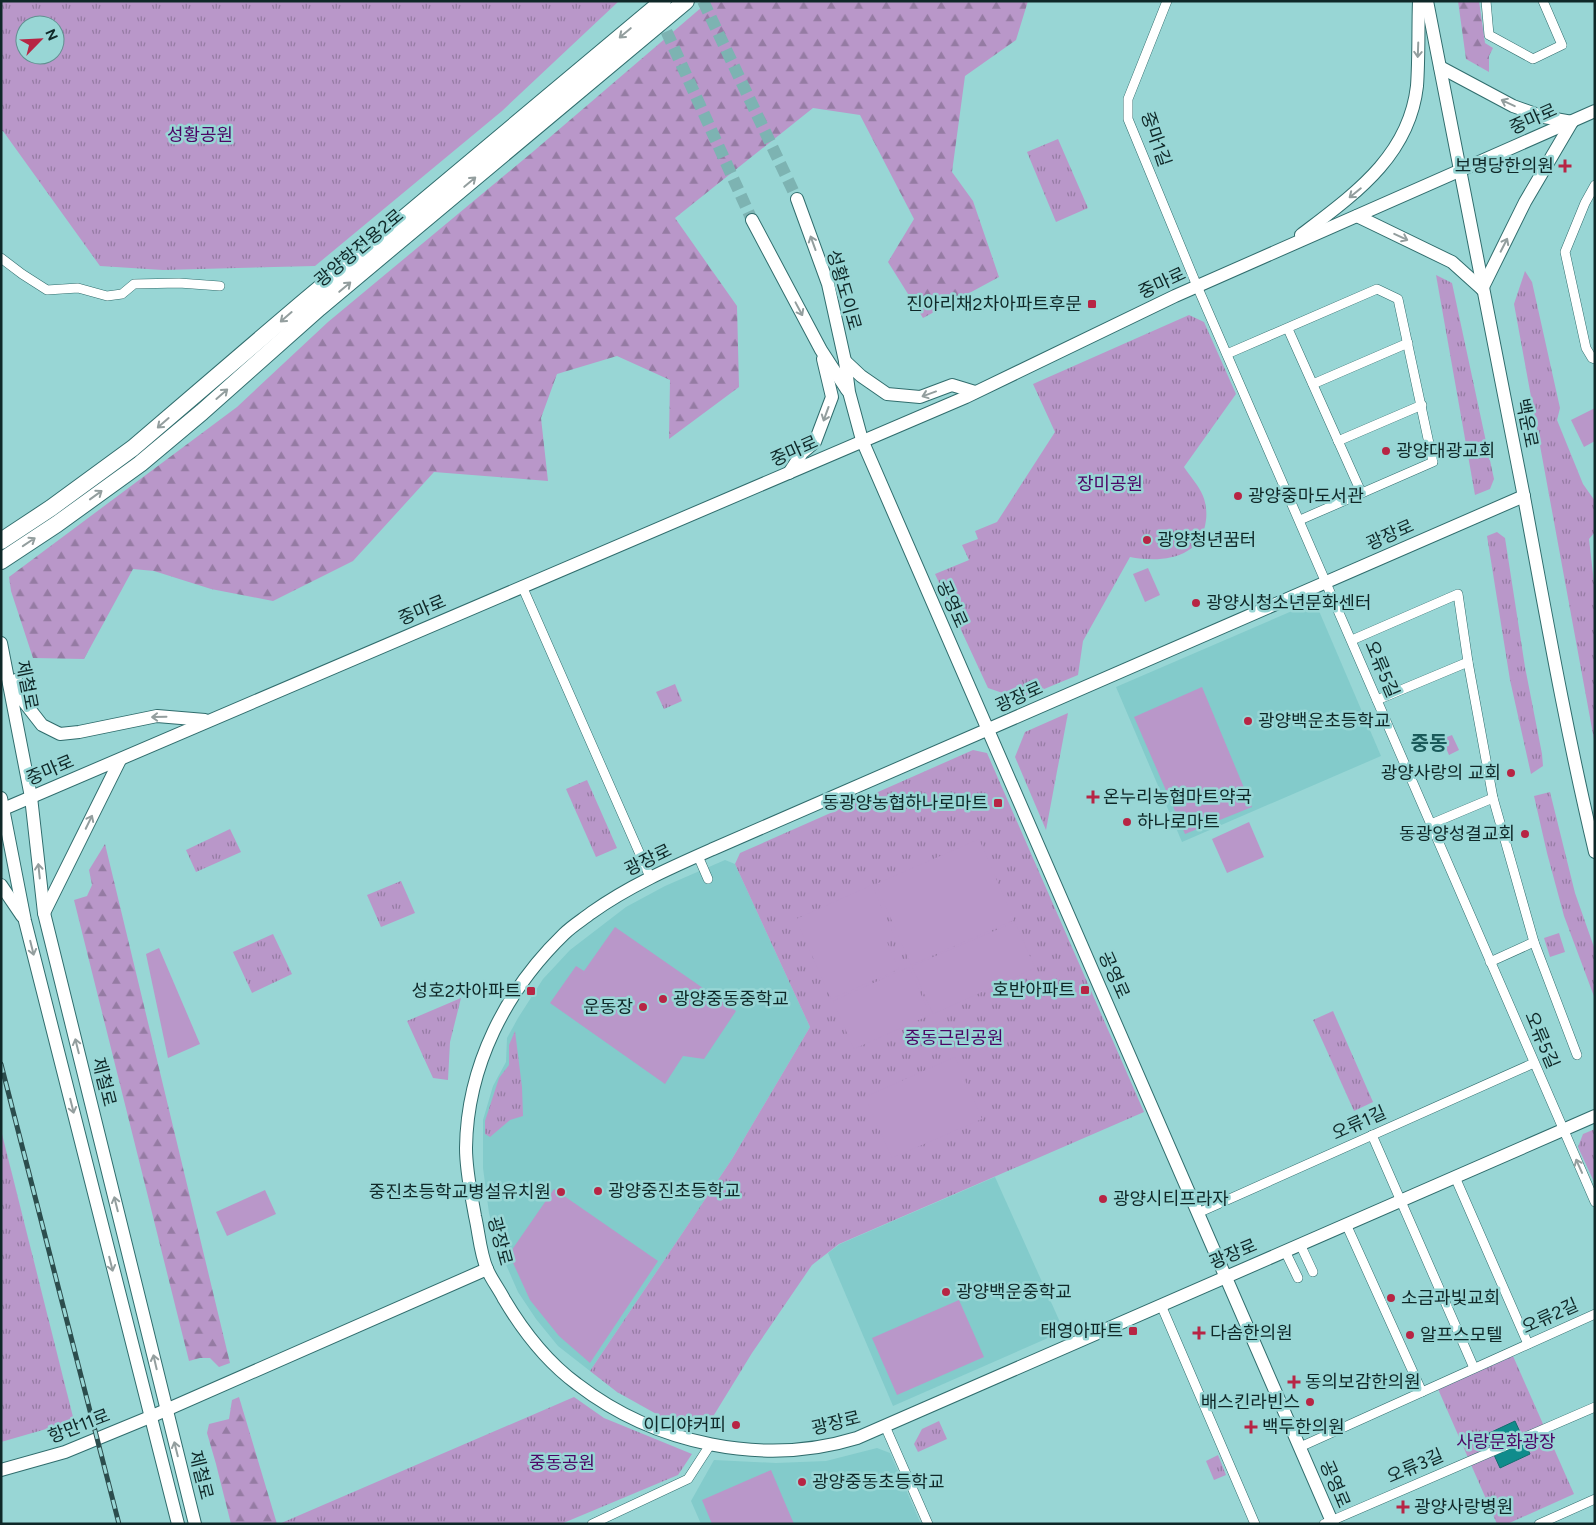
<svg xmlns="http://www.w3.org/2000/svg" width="1596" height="1525" font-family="Figtree,'Noto Sans KR',sans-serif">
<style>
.built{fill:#83cbcb}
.grass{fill:url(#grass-tufts);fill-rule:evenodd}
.forest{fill:url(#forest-firs)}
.pitch{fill:#b997c9}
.water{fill:#108c8c;stroke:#106e6e}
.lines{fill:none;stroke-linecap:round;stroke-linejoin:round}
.secondary-tunnel{stroke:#7db3b2;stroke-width:12;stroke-dasharray:12 6;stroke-linecap:butt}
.street-casing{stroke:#306d6d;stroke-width:10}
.secondary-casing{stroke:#306d6d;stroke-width:14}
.highway-casing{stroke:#306d6d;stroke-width:18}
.street{stroke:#fff;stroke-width:9}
.secondary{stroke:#fff;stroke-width:12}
.highway{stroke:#fff;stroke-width:16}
.rail-casing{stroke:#2c4d4d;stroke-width:5}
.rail{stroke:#98d6d5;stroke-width:3;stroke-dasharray:9;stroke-linecap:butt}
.oneway{stroke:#939e9e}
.poi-dot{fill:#b72544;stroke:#98d6d5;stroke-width:2}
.labels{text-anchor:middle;stroke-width:5;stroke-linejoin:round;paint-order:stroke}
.street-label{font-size:18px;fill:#0f2828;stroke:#98d6d5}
.park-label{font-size:18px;fill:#4d0565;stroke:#98d6d5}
.poi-label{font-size:18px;fill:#0f2828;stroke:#98d6d5;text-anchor:start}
.quarter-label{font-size:20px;font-weight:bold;fill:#1a5a5a;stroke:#98d6d5}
</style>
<defs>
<pattern id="grass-tufts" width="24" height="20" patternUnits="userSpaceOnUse" patternTransform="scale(1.25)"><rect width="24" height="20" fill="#b997c9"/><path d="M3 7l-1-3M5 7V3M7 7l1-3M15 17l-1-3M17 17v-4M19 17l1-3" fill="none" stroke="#957ba3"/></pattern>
<pattern id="forest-firs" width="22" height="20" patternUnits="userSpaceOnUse" patternTransform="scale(1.25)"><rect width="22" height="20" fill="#b997c9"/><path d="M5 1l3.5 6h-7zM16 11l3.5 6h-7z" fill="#957ba3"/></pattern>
</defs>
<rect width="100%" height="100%" fill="#98d6d5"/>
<g class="built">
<polygon points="1306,605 1319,611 1381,756 1182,842 1116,687"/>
<polygon points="725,860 735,864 810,1027 732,1159 590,1371 558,1346 536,1319 518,1292 497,1244 489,1213 483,1168 483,1120 493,1086 506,1062 507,1038 518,1018 543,979 570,950 626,907 665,886"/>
<polygon points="995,1177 1064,1331 893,1406 828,1253 840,1244"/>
<polygon points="877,1448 890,1453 921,1524 701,1524 691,1501 714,1460 776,1463 826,1461"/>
</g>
<g class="grass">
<path d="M1,1H619L502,111L315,266L163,270L100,266L3,131H1ZM25,25H55V55H25Z"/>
<polygon points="1058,139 1088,208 1056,222 1027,152"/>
<polygon points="1525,271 1532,282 1560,408 1557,420 1583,484 1595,501 1595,532 1589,539 1595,592 1595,745 1514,304"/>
<polygon points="1436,275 1452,283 1494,479 1490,489 1475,495"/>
<path d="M1189,315L1204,322L1236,394L1184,467C1190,476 1199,486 1203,496C1206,503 1207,513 1206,520C1202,559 1161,563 1130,557L1083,641L1078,675L1020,699L988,688L935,574L969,560L962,545L978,539L975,531L997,522L1055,432L1033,384Z"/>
<polygon points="1497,532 1505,538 1525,667 1542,754 1543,766 1531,774 1510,680 1487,536"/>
<polygon points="675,684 682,701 664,709 656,692"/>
<polygon points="1068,713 1046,830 1015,757 1025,732"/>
<polygon points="1452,735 1459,750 1449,755 1442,739"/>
<polygon points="973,750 987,753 1144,1112 839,1244 812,1265 752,1353 706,1428 691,1422 660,1416 617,1392 590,1371 732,1159 810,1027 735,864 740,853"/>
<polygon points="587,780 617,848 596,857 566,789"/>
<polygon points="1550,792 1575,893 1595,950 1595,999 1564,916 1547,853 1534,796"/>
<polygon points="230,829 241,852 196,872 186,850"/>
<polygon points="401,881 415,913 381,927 367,895"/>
<polygon points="1559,933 1565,952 1550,957 1544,938"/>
<polygon points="273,934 292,974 252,993 233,952"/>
<polygon points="461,998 450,1042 448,1080 433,1078 407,1021"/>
<polygon points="1333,1011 1373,1102 1354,1111 1313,1020"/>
<polygon points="515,1031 522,1087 523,1116 510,1120 490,1137 485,1134 485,1121 499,1078 509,1065 509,1045"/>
<polygon points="1595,1129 1595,1184 1578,1147 1583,1134"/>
<polygon points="1,1130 74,1421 1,1442"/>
<polygon points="1513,1356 1574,1494 1507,1524 1497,1524 1438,1389"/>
<polygon points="574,1397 604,1418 692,1454 678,1475 561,1524 279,1524"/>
<polygon points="939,1421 947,1439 918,1452 914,1444 922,1429"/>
<polygon points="1218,1455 1226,1475 1214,1480 1206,1461"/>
</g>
<g class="forest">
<polygon points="709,1 1028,1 1016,40 965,76 952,172 973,201 999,277 923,318 888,262 914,219 860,115 813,108 675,218 737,306 739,387 669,439 670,380 617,356 557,374 541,418 548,481 434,472 353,561 273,601 211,589 154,571 133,569 84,659 33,658 11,591 9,577 237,407 328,322 535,150"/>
<polygon points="1458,1 1479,1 1485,43 1493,48 1489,56 1489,72 1466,59"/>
<polygon points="105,844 230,1363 219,1367 210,1358 200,1358 189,1361 74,900 87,896 92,885 89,870"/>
<polygon points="239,1397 277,1524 231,1524 216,1464 207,1433 209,1424 229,1419 232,1400"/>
</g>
<g class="pitch">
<polygon points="1595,408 1595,441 1584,447 1571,420"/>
<polygon points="1148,568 1160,595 1145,602 1133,574"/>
<polygon points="1202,687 1252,807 1185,834 1134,717"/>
<polygon points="1249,822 1264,857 1227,873 1212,839"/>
<polygon points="979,839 1014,920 911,965 876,884"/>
<polygon points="872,885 895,938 887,942 899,969 831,999 796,919"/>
<polygon points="1015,922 1035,968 933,1014 912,966"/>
<polygon points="615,927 736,1011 704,1059 683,1056 665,1084 550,1003 576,966 584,971"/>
<polygon points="159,948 200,1044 168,1058 146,954"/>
<polygon points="909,967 930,1015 854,1049 833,1001"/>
<polygon points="955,1057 982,1119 892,1158 865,1097"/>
<polygon points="554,1189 658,1261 590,1363 559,1336 530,1300 509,1254"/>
<polygon points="265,1190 276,1214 227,1236 216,1212"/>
<polygon points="959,1300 984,1357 897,1395 872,1338"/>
<polygon points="771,1470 794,1524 712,1524 702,1500"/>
</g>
<polygon class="water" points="1515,1421 1530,1454 1500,1468 1485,1435"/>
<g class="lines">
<g class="secondary-tunnel">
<polyline points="703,1 797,199"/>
<polyline points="659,15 752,220"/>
</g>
<g class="street-casing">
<g id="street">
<polyline points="1167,1 1128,99 1128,119 1197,286 1595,1202"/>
<polyline points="1486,1 1489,35 1533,59 1562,45 1543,1"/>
<polyline points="1595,185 1585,203 1565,252 1586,348 1592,358 1595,359"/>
<polyline points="1,258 22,274 47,290 78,288 107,296 122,294 134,284 179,283 220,286"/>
<polyline points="1288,329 1361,492"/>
<polyline points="1227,354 1377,289 1398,299 1433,462 1300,520"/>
<polyline points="1313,384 1408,343"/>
<polyline points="1338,441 1422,405"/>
<polyline points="522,586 650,877"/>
<polyline points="1352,640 1458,594 1468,662 1493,798 1534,942 1577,1055"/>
<polyline points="1377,700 1468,662"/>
<polyline points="1431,824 1493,798"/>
<polyline points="698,856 708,879"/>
<polyline points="1490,962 1534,942"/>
<polyline points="1372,1135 1474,1368"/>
<polyline points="1455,1177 1528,1344"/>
<polyline points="1198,1213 1534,1063"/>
<polyline points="1346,1224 1422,1392"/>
<polyline points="1300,1244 1313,1272"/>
<polyline points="1285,1251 1298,1278"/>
<polyline points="1161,1305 1255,1524"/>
<polyline points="885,1426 928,1524"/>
<polyline points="1300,1447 1595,1314"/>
<polyline points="592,1524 688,1479 710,1445"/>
<polyline points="1324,1524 1595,1407"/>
<polyline points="1539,1524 1595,1499"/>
</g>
</g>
<g class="secondary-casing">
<g id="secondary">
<path d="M1427,1C1458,167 1492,332 1524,497C1546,616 1567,735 1595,852"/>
<polyline points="1440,67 1513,106 1544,117 1572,122"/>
<polyline points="797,199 828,284 845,361 849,392 862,440 1333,1524"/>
<polyline points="1357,216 1452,262 1482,289"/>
<polyline points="752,220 821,350 847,390"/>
<path d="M1301,235C1353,195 1409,157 1417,86C1419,58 1418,29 1419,1"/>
<polyline points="1482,289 1525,202 1572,122"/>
<polyline points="845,361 861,376 887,394 920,397 952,385 975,392"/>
<polyline points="789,473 802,453 815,442 832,397 823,359"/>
<path d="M1524,496L713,849C670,868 629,886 591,913C582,920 572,926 564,934C506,990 467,1066 466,1148C466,1171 471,1193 475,1216C479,1233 480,1253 487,1269C491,1279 499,1289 504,1299C523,1331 547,1362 577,1384C655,1444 763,1467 857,1438L1595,1116"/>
<polyline points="1,643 31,797 44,913 195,1524"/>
<polyline points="16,680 21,698 42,725 60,734 79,732 157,716 205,720"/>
<polyline points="1,798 25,921 178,1524"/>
<polyline points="1,810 966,397 1175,296 1595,111"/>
<polyline points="1,885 22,916"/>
<polyline points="44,913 120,760"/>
<polyline points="1,1470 65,1452 150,1417 487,1269"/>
</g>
</g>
<g class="highway-casing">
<g id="highway">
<polyline points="1,541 51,508 133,448 300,305 663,1"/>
<polyline points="1,561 57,524 140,464 202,412 319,308 686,1"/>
</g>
</g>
<use href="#street" class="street"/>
<use href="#secondary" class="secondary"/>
<use href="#highway" class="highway"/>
<g class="rail-casing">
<polyline id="rail" points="1,1064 119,1524"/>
</g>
<use href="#rail" class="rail"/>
</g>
<defs><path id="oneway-shaft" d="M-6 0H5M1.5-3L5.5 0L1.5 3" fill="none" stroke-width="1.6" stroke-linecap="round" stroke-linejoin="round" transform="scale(1.25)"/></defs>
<g class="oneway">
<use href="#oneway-shaft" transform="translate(625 33) rotate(140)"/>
<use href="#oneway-shaft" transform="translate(1418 50) rotate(92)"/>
<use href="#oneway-shaft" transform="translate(1508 103) rotate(-155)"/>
<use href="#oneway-shaft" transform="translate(470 182) rotate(-40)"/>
<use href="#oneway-shaft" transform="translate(1355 193) rotate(141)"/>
<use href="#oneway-shaft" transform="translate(1401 237) rotate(25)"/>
<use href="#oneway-shaft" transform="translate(813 243) rotate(-110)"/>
<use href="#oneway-shaft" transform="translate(1504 245) rotate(-63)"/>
<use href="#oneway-shaft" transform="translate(345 287) rotate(-40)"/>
<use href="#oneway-shaft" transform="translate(799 309) rotate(62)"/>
<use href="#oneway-shaft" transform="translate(286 317) rotate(139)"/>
<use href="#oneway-shaft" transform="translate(222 394) rotate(-41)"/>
<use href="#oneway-shaft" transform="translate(929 394) rotate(160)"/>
<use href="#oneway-shaft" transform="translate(826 414) rotate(110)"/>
<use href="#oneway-shaft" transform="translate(163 423) rotate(139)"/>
<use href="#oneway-shaft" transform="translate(96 495) rotate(-36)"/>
<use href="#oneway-shaft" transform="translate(29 542) rotate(-34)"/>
<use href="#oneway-shaft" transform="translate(159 717) rotate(179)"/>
<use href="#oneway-shaft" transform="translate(89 822) rotate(-64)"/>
<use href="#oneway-shaft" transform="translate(39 871) rotate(-96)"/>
<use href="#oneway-shaft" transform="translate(32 948) rotate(76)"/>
<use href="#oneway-shaft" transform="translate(77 1046) rotate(-104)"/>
<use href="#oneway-shaft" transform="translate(72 1106) rotate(76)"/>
<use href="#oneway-shaft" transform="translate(1579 1166) rotate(-114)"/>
<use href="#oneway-shaft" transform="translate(116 1204) rotate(-104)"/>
<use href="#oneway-shaft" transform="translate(111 1264) rotate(76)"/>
<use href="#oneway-shaft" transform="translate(155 1362) rotate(-103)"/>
<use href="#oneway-shaft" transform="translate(176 1449) rotate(-104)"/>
</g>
<g class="poi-dot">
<path d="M1562.5 158.5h5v5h5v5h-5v5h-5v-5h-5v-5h5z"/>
<rect x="1087" y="299" width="10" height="10" rx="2.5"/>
<circle cx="1386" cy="451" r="5"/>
<circle cx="1238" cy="496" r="5"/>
<circle cx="1147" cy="540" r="5"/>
<circle cx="1196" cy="603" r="5"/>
<circle cx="1248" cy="721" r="5"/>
<circle cx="1511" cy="773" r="5"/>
<path d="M1090.5 789.5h5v5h5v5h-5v5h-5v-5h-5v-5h5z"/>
<rect x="993" y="798" width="10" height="10" rx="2.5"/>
<circle cx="1127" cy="822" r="5"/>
<circle cx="1525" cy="834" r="5"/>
<rect x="1080" y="985" width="10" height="10" rx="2.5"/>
<rect x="526" y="986" width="10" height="10" rx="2.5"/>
<circle cx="663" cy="999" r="5"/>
<circle cx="643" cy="1007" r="5"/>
<circle cx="598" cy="1191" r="5"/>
<circle cx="561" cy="1192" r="5"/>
<circle cx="1103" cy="1199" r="5"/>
<circle cx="946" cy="1292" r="5"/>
<circle cx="1391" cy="1298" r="5"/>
<rect x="1128" y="1326" width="10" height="10" rx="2.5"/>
<path d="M1196.5 1325.5h5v5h5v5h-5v5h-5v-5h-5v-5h5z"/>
<circle cx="1410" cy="1335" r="5"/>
<path d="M1291.5 1374.5h5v5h5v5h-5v5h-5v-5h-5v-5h5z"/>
<circle cx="1310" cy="1402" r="5"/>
<circle cx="736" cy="1425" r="5"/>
<path d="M1248.5 1419.5h5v5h5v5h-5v5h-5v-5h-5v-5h5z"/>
<circle cx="802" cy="1482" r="5"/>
<path d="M1400.5 1499.5h5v5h5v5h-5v5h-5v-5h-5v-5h5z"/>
</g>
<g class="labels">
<g class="street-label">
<text transform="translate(1533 119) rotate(-24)" y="6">중마로</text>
<text transform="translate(1156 139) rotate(71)" y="6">중마1길</text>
<text transform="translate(359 248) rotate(-40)" y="6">광양항전용2로</text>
<text transform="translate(1162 283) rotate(-25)" y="6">중마로</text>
<text transform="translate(844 290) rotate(74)" y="6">성황도이로</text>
<text transform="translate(1527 423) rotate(79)" y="6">백운로</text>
<text transform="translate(794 451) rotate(-24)" y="6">중마로</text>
<text transform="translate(1390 535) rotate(-24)" y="6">광장로</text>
<text transform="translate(952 604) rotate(66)" y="6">공영로</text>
<text transform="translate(422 610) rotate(-23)" y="6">중마로</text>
<text transform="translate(1382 669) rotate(67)" y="6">오류5길</text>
<text transform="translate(27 685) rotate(79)" y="6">제철로</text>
<text transform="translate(1019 697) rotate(-24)" y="6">광장로</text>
<text transform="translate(50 770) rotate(-23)" y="6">중마로</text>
<text transform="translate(648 860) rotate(-26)" y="6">광장로</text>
<text transform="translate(1114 975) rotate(66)" y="6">공영로</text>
<text transform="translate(1542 1040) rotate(67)" y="6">오류5길</text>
<text transform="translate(104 1082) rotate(76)" y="6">제철로</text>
<text transform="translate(1359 1123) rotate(-24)" y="6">오류1길</text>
<text transform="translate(500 1241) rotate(75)" y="6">광장로</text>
<text transform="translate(1233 1254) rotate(-23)" y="6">광장로</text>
<text transform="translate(1550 1316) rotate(-24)" y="6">오류2길</text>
<text transform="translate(836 1423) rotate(-14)" y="6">광장로</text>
<text transform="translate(79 1426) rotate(-21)" y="6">항만11로</text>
<text transform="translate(1415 1466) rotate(-23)" y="6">오류3길</text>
<text transform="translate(201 1475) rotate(76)" y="6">제철로</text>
<text transform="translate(1335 1484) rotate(67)" y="6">공영로</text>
</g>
<g class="park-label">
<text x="200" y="141">성황공원</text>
<text x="1110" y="490">장미공원</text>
<text x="954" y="1044">중동근린공원</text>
<text x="1506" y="1448">사랑문화광장</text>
<text x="562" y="1469">중동공원</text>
</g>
<g class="poi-label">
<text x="1554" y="172" text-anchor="end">보명당한의원</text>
<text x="1082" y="310" text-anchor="end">진아리채2차아파트후문</text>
<text x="1396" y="457">광양대광교회</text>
<text x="1248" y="502">광양중마도서관</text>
<text x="1157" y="546">광양청년꿈터</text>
<text x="1206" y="609">광양시청소년문화센터</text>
<text x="1258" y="727">광양백운초등학교</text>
<text x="1501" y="779" text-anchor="end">광양사랑의 교회</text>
<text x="1103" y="803">온누리농협마트약국</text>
<text x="988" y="809" text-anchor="end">동광양농협하나로마트</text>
<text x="1137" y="828">하나로마트</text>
<text x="1515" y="840" text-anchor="end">동광양성결교회</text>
<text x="1075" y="996" text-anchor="end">호반아파트</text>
<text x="521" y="997" text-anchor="end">성호2차아파트</text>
<text x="673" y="1005">광양중동중학교</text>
<text x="633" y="1013" text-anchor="end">운동장</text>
<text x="608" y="1197">광양중진초등학교</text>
<text x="551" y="1198" text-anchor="end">중진초등학교병설유치원</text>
<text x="1113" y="1205">광양시티프라자</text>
<text x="956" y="1298">광양백운중학교</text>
<text x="1401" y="1304">소금과빛교회</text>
<text x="1123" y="1337" text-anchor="end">태영아파트</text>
<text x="1210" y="1339">다솜한의원</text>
<text x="1420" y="1341">알프스모텔</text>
<text x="1305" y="1388">동의보감한의원</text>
<text x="1300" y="1408" text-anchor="end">배스킨라빈스</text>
<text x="726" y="1431" text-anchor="end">이디야커피</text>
<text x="1262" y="1433">백두한의원</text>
<text x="812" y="1488">광양중동초등학교</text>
<text x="1414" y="1513">광양사랑병원</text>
</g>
<g class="quarter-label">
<text x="1429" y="750">중동</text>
</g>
</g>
<rect width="1596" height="1525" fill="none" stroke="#0f2828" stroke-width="5"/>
<g transform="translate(40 40) rotate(66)"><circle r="24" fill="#98d6d5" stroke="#619090"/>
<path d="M0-4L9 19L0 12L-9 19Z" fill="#b72544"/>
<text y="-8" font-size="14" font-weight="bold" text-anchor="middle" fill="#0f2828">N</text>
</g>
</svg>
